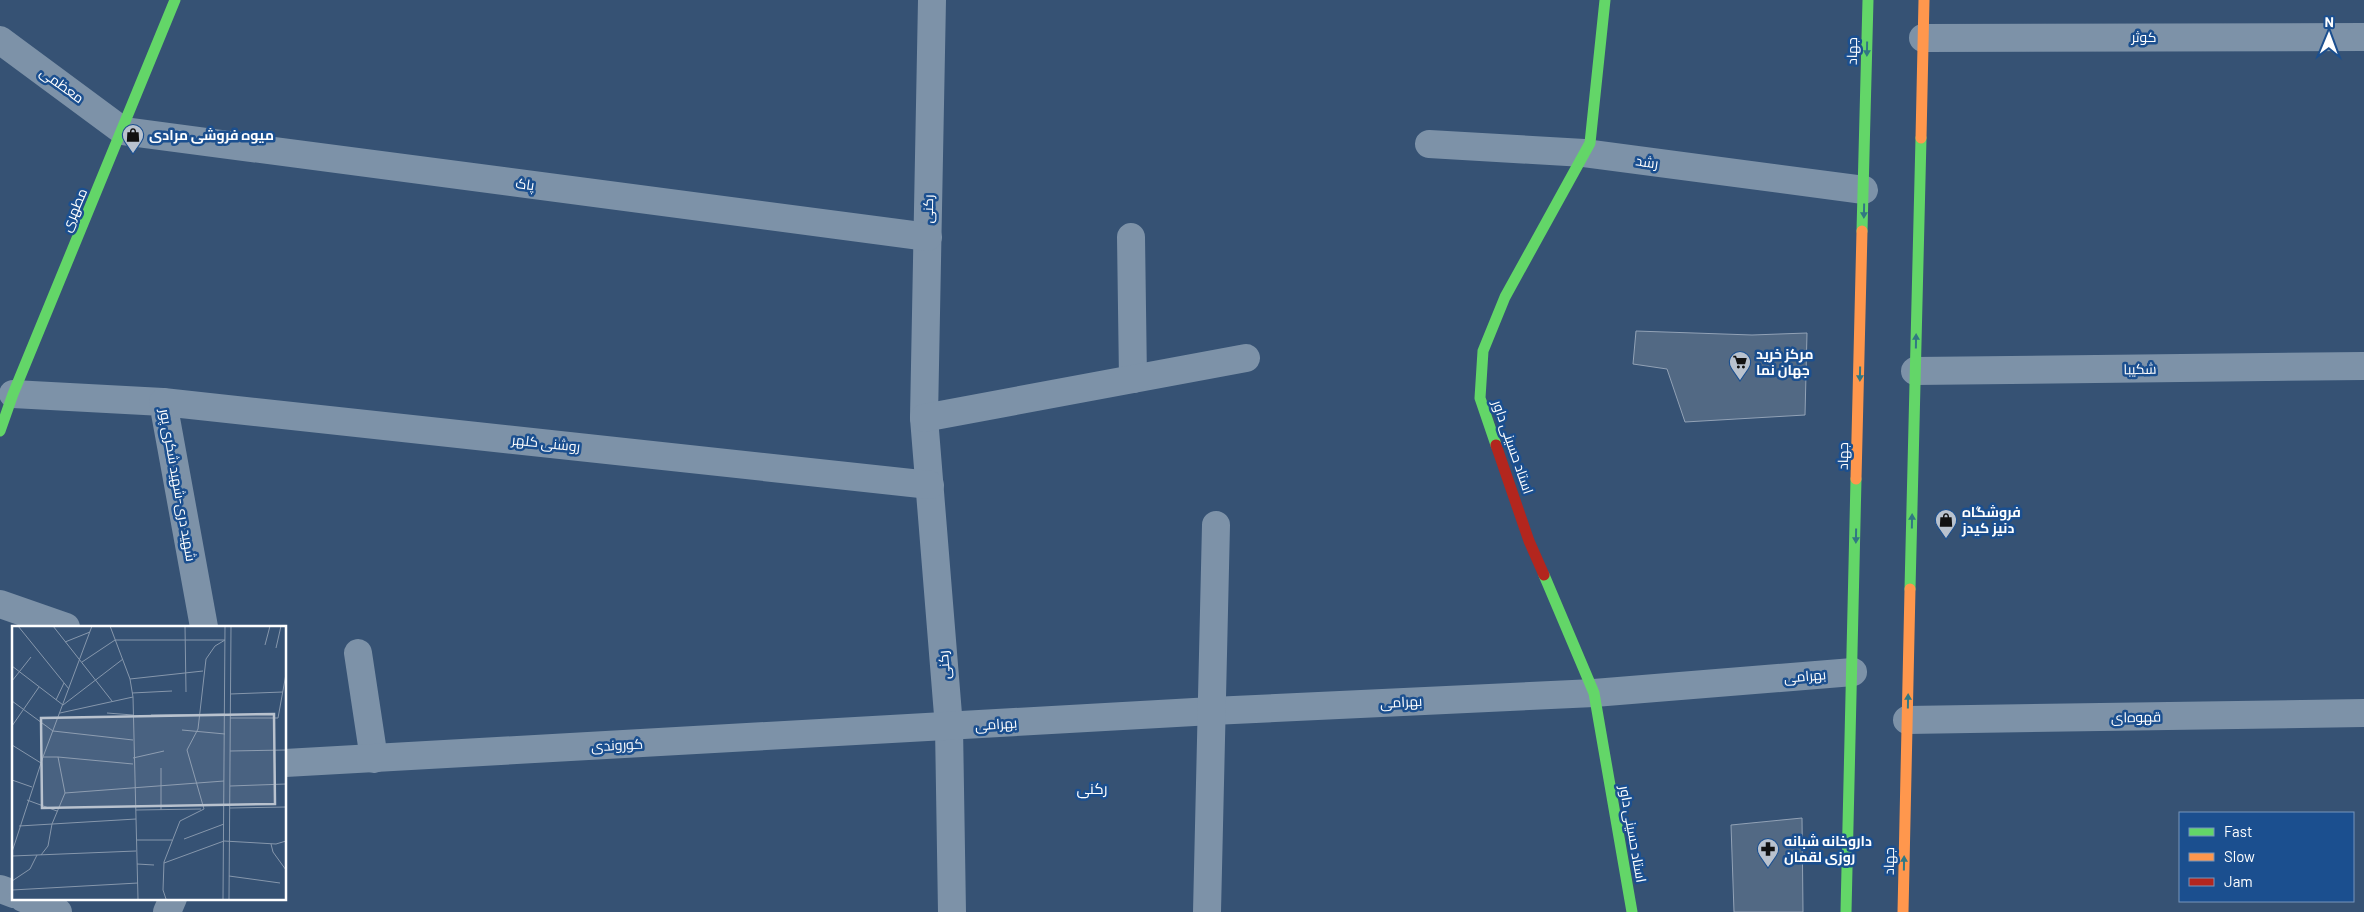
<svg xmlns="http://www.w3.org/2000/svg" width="2364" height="912" font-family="Barlow,Cairo,sans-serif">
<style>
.building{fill:#526984;stroke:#92a2b6}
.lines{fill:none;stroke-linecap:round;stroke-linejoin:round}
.street{stroke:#7d92a8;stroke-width:28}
.fast{stroke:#63d668;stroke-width:11}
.slow{stroke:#ff974d;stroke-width:11}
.jam{stroke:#b3261e;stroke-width:11}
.oneway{fill:#317883}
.labels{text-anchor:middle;stroke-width:5;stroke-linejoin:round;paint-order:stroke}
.street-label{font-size:14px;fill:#fff;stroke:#1b4f8f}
.poi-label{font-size:14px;font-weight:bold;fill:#fff;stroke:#1b4f8f;text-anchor:start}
.neighbourhood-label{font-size:15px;fill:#fff;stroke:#1b4f8f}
.inset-road{fill:none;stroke:#8697ac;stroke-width:1}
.view{fill:#b9c2ce;fill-opacity:0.15;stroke:#b9c2ce;stroke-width:2.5}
.inset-edge{fill:none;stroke:#fff;stroke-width:2.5}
</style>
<rect width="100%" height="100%" fill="#365274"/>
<g class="building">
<polygon points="1636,331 1752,335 1807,333 1805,415 1685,422 1667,369 1633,364"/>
<polygon points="1802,818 1803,912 1734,912 1731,825"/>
</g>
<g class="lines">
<g class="street">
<polyline points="932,0 924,418 949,727 952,912"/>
<polyline points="1923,38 2364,37"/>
<polyline points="0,40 123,131 928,237"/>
<polyline points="1429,144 1584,153 1864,190"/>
<polyline points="1131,237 1133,379"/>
<polyline points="1915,371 2364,366"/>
<polyline points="13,394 163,402 204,627"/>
<polyline points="163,402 930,485"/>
<polyline points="924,418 1246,358"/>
<polyline points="0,604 66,627"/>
<polyline points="358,653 374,759"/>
<polyline points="1907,720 2364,713"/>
<polyline points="285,763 1212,711 1594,693 1853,672"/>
<polyline points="0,889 14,894"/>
<polyline points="23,898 58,912"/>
<polyline points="167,912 173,898"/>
<polyline points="1207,912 1216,525"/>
</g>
<g class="fast">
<polyline points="1862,231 1868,0"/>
<polyline points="0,431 13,394 175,0"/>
<polyline points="1496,445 1480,398 1483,351 1505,297 1590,143 1605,0"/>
<polyline points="1544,575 1594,693 1632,912"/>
<polyline points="1910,589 1921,138"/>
<polyline points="1846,912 1856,479"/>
</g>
<g class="slow">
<polyline points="1921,138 1924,0"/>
<polyline points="1856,479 1862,231"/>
<polyline points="1903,912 1910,589"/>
</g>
<polyline class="jam" points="1496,445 1529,541 1544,575"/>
</g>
<defs><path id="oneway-solid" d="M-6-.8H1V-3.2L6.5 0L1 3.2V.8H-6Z" transform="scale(1.25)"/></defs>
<g class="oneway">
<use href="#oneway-solid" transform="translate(1867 49) rotate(91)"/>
<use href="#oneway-solid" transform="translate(1864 211) rotate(91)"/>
<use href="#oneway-solid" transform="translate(1916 341) rotate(-89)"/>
<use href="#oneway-solid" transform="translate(1860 374) rotate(91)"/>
<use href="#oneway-solid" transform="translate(1912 521) rotate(-89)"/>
<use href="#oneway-solid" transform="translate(1856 536) rotate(91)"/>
<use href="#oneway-solid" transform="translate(1908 701) rotate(-89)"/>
<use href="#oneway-solid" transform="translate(1904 863) rotate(-89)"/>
</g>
<defs>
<g id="shop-pin" transform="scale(1.125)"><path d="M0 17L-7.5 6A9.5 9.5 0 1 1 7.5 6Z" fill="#b9c2ce" stroke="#1b4f8f"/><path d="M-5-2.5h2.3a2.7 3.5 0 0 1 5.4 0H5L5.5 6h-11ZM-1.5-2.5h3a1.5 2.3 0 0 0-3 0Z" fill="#111"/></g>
<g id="supermarket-pin" transform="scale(1.125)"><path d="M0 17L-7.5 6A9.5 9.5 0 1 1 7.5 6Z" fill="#b9c2ce" stroke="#1b4f8f"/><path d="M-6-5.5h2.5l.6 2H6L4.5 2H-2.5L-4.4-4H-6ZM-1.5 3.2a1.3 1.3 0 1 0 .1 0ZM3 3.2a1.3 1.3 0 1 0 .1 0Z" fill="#111"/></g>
<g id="pharmacy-pin" transform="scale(1.125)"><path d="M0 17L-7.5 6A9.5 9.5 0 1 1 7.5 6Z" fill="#b9c2ce" stroke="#1b4f8f"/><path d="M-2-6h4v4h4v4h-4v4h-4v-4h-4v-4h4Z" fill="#111"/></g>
</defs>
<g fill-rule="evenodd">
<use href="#shop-pin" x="133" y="135"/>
<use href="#supermarket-pin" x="1740" y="362"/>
<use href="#shop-pin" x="1946" y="520"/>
<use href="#pharmacy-pin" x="1768" y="849"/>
</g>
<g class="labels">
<g class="street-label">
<text x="2144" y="42">کوثر</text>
<text transform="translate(1852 51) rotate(-89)" y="5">جهاد</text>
<text transform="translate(62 85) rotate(36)" y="5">معظمی</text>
<text transform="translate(1647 162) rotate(8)" y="5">رشد</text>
<text transform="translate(525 184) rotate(8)" y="5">پاک</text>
<text transform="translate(928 209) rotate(-89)" y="5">رکنی</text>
<text transform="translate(74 210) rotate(-67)" y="5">مطهری</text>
<text transform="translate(2140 369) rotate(-1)" y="5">شکیبا</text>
<text transform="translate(546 443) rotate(6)" y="5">روشنی کلهر</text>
<text transform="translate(1513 447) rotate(71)" y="5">استاد حسینی داور</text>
<text transform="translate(1843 456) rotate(-89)" y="5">جهاد</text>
<text transform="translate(178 485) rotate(80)" y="5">شهید دری-شهید شکری پور</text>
<text transform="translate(944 665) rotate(-95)" y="5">رکنی</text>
<text transform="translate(1805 676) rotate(-5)" y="5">بهرامی</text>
<text transform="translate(1401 702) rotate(-3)" y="5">بهرامی</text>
<text transform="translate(2136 717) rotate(-1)" y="5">قهوه‌ای</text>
<text transform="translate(996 724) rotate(-4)" y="5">بهرامی</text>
<text transform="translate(617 745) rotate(-3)" y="5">کوروندی</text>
<text transform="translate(1633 834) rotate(80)" y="5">استاد حسینی داور</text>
<text transform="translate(1889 861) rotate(-89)" y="5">جهاد</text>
</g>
<g class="poi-label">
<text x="149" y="140">میوه فروشی مرادی</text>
<text x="1756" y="359">مرکز خرید<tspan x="1756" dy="16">جهان نما</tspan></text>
<text x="1962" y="517">فروشگاه<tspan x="1962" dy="16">دنیز کیدز</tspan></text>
<text x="1784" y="846">داروخانه شبانه<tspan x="1784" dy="16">روزی لقمان</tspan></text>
</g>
<g class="neighbourhood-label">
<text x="1092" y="794">رکنی</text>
</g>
</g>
<g transform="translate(12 626)">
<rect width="274" height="274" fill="#365274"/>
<path class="inset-road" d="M6,0L57,63M41,0L100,75M98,0L118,53L121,71L126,273M173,0L174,66M53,16L78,6M253,19L258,0M264,22L269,0M70,36L103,14H213M0,40L51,79L111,33M118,53L191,45M0,55L19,31M120,67L160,65M218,68L271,66M44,74L52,57M0,75L41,105L121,114M48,87L121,71M95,87L121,89M139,89L213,88M218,92H266L274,48M0,100L27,61M170,104L213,108M0,119L29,137M218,125L274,124M46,131L121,138M121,132L152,125M0,154L20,161M218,160L274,158M53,167L212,155M15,174L45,185M218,182L274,181M124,184L189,183M149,184V142M7,200L124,193M172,213L212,198M125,214H160M259,218L261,226L274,244M0,226L31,131L80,0M29,229L36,220L40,198L53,167L46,131H31M0,230L124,225M152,237L212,215L264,218L274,215M125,238L142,239M217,250L268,257M0,255L18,243L25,229M0,264L126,257M154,273L151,264L152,236L168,195L192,183L175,124L186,103L194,33L203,20L213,14M211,273L213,0M217,273L219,0"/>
<path class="view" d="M262,88L263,178L30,182L29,92Z"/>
<rect width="274" height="274" class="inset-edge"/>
</g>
<rect x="2179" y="812" width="175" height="90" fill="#1b4f8f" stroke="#7695bc"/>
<rect x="2189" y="828" width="25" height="8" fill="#63d668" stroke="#7695bc"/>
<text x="2224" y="837" font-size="15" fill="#ffffff">Fast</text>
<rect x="2189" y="853" width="25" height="8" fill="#ff974d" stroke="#7695bc"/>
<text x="2224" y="862" font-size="15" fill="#ffffff">Slow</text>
<rect x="2189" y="878" width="25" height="8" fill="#b3261e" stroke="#7695bc"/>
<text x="2224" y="887" font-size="15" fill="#ffffff">Jam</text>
<g transform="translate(2329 35) rotate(1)" stroke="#1b4f8f" stroke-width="4" paint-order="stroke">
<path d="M0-4L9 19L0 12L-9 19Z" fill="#ffffff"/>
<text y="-8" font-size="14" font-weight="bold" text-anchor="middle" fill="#ffffff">N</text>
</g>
</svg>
